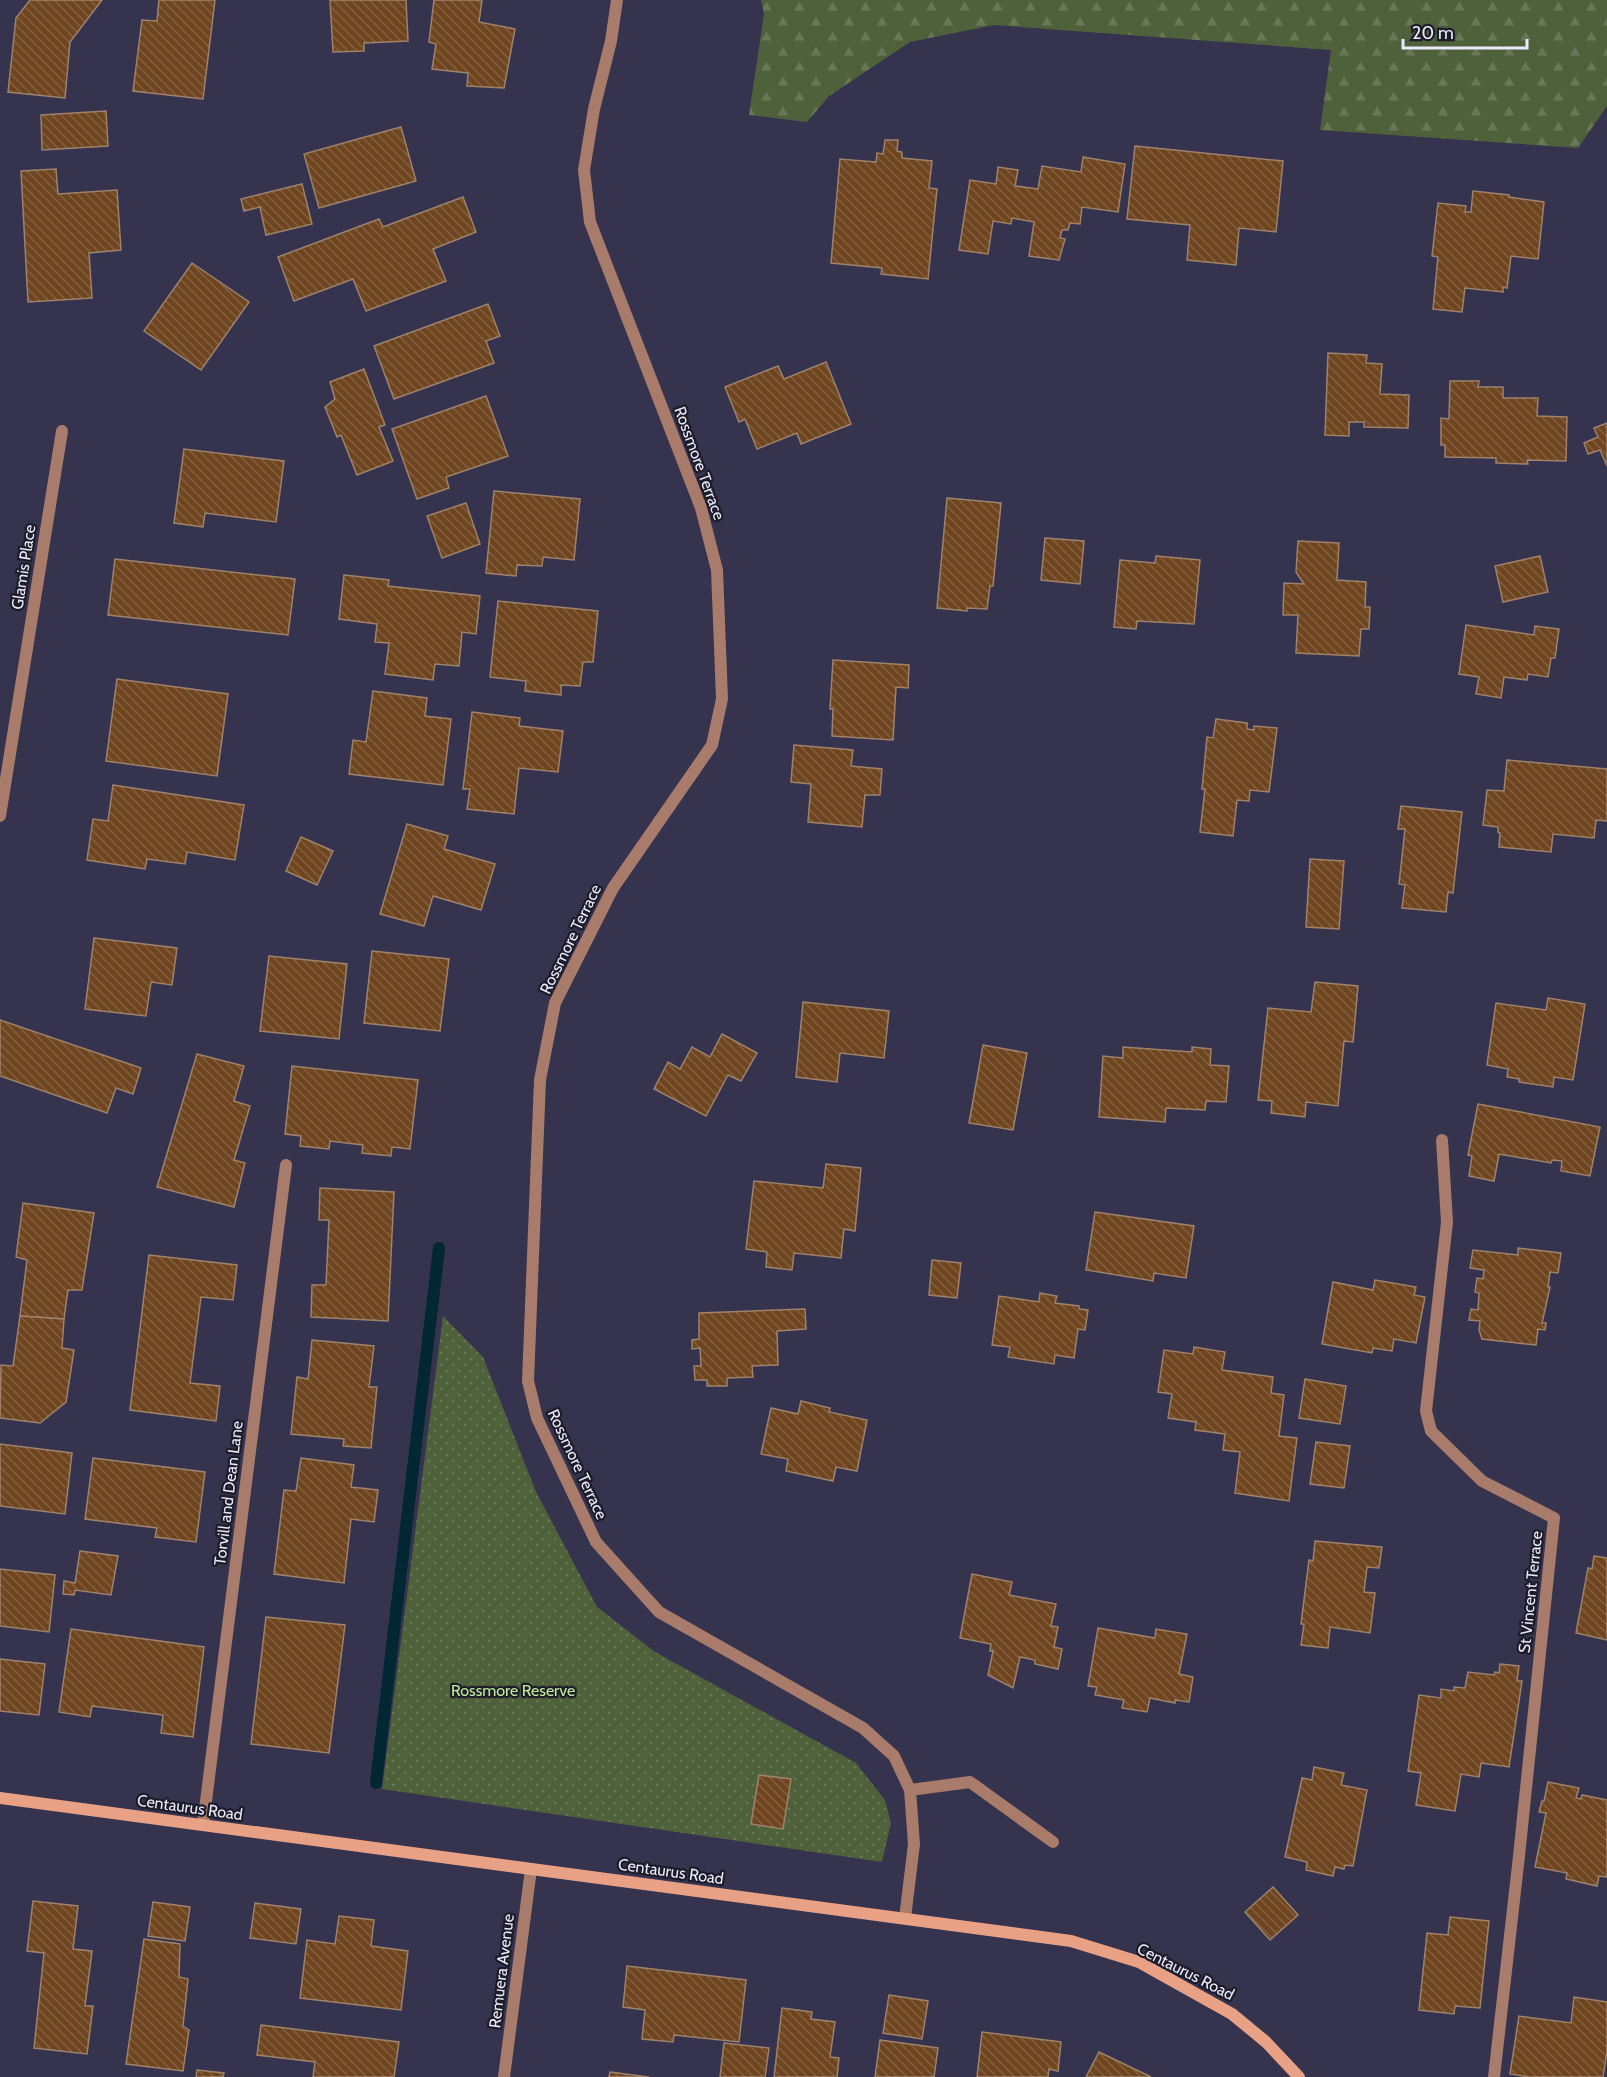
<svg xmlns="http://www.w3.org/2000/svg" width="1607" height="2077" font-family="Cabin,sans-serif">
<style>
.grass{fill:url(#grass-dots)}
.forest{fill:url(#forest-firs)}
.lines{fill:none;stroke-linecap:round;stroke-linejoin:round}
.stream{stroke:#002732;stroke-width:12}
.building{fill:url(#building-back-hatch);stroke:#9e826b;stroke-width:1.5}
.service{stroke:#a87b6a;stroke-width:12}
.minor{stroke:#a87b6a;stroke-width:12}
.secondary{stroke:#e8a185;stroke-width:12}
.labels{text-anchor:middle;stroke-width:4.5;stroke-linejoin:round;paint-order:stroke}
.street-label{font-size:16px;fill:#ebeafc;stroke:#1d1c29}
.park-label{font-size:16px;fill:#c2e89c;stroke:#1d1c29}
</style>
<defs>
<pattern id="grass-dots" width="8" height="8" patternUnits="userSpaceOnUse" patternTransform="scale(1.5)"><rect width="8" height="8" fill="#4e613a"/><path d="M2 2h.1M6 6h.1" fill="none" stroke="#687857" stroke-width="1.8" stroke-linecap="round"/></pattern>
<pattern id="forest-firs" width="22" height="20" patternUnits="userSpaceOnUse" patternTransform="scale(1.5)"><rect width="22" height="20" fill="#4e613a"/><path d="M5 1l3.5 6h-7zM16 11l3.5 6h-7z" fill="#687857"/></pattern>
<pattern id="building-back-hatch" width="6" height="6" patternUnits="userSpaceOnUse" patternTransform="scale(1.5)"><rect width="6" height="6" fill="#6e451f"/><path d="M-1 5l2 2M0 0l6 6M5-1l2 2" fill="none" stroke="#836040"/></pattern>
</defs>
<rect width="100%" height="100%" fill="#35334e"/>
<polygon class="grass" points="443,1316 483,1357 536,1492 597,1607 655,1652 856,1763 885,1800 891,1823 882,1862 382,1789"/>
<polygon class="forest" points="761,0 1607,0 1607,106 1578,148 1320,130 1331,50 994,25 910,42 829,96 807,122 749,115 764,14"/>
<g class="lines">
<polyline class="stream" points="376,1783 439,1248"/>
</g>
<g class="building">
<polygon points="30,0 102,0 70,42 65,98 8,92 16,18"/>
<polygon points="159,0 215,0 203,99 133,91 142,20 157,21"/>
<polygon points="330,0 406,0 408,41 364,43 364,51 333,52"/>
<polygon points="434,0 482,0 479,22 515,29 504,88 467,86 468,73 432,69 436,44 429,42"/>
<polygon points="106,111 108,146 42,150 41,115"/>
<polygon points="401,127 416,181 319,208 304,154"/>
<polygon points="885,140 898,140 897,151 902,152 902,158 932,161 929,188 937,189 928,279 881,274 882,268 831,263 840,159 876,162 877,153 883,154"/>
<polygon points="1135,146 1283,161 1276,232 1239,228 1236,265 1187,260 1190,225 1127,219"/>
<polygon points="1083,157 1125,164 1118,212 1082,207 1080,224 1070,223 1068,230 1062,230 1060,238 1065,239 1059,260 1029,256 1034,222 1012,218 1011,224 993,221 988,254 959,250 970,180 996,184 998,167 1018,170 1015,186 1038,189 1042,166 1081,172"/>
<polygon points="56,169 58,194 117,190 121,250 89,253 92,298 28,302 21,171"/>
<polygon points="302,184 312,224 266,235 260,207 244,211 241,199"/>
<polygon points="1473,191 1509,195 1509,197 1544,202 1538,259 1511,256 1507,288 1503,287 1503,292 1465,288 1462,312 1433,309 1438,257 1432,256 1438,203 1466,206 1465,212 1471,212"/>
<polygon points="463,197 476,232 433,249 446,281 366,311 353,279 294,301 278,257 379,219 383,227"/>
<polygon points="192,263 249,302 201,370 144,331"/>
<polygon points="488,304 500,336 486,341 494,363 394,399 374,346"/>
<polygon points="1328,353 1367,355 1366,363 1382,364 1380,394 1409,395 1408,428 1364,427 1364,422 1349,422 1349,436 1325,435"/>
<polygon points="826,362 851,424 801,444 797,433 757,449 745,419 739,422 725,387 778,366 784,379"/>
<polygon points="364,369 385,425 379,427 393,461 357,475 341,435 337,437 325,407 335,399 330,382"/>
<polygon points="1450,381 1479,381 1478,387 1503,387 1503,398 1538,398 1537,416 1567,417 1566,461 1527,460 1528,464 1496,463 1496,458 1445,457 1445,445 1441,445 1441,418 1449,419"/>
<polygon points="486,396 508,456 446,477 449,488 417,499 392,429"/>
<polygon points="1607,423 1607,466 1600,450 1588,454 1584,443 1598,437 1594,428"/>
<polygon points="184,449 284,461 276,522 205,513 203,527 174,523"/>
<polygon points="494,491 580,499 574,560 543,557 542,566 517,565 516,576 486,573"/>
<polygon points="947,498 1001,503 993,586 990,586 987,609 967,608 967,611 937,608"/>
<polygon points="466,503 480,544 442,558 427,516"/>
<polygon points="1045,538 1084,541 1080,584 1041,580"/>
<polygon points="1298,541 1339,543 1337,580 1366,582 1365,607 1370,607 1369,629 1361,629 1359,656 1296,653 1298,615 1283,615 1284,583 1304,584 1296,572"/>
<polygon points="1156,556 1200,560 1194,624 1137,621 1136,629 1114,627 1120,560 1155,563"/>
<polygon points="1540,556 1548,592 1503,602 1495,566"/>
<polygon points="115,559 295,579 288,635 108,615"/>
<polygon points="344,575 389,580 388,586 480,596 476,634 462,632 459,666 435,664 433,680 385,674 389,643 375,642 377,624 339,619"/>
<polygon points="498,601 598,611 593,662 583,662 580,686 561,685 561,695 525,691 526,681 490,677"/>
<polygon points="1466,625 1534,635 1535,626 1559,629 1555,658 1551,658 1548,677 1528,674 1527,680 1504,677 1501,698 1476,694 1479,677 1459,674"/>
<polygon points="833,660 909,665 908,688 896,687 893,740 832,736 833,709 830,709"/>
<polygon points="117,679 228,694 217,776 106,761"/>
<polygon points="373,691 427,698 425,716 451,719 443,785 349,774 353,740 366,742"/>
<polygon points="472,712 520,718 519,726 563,731 558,772 519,768 514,814 467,809 470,789 463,789"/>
<polygon points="1216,719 1247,723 1247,729 1254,730 1254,726 1277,728 1269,792 1250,790 1249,801 1237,800 1233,836 1200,832 1205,789 1202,789 1207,737 1213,738"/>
<polygon points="794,745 853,750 851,766 882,769 880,795 865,795 862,827 808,822 811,784 791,782"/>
<polygon points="1507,760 1607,769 1607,821 1596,820 1594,838 1553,834 1551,852 1499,847 1500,833 1498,832 1498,827 1483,825 1487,790 1504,791"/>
<polygon points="113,785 244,805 235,860 187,852 185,864 147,859 145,869 87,860 93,819 108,821"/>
<polygon points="1401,806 1462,812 1453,893 1448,892 1446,912 1402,908 1405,885 1399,884 1405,829 1398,829"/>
<polygon points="407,824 448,836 444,849 495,864 481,910 433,896 424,926 380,914"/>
<polygon points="301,837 333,851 317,885 286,871"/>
<polygon points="1310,859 1344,861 1339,929 1306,927"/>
<polygon points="94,938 177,948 172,985 151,982 146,1016 85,1009"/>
<polygon points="372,951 449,959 440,1031 364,1023"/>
<polygon points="269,956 347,964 339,1039 260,1031"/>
<polygon points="1315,982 1358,986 1353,1042 1344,1041 1338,1106 1306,1102 1305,1117 1271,1113 1272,1101 1258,1100 1268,1008 1311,1012"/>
<polygon points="1548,998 1585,1004 1573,1080 1554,1077 1553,1087 1519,1082 1519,1079 1507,1077 1508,1069 1487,1065 1496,1003 1546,1010"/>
<polygon points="803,1002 889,1011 884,1058 840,1053 837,1082 796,1077"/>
<polygon points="0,1020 141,1068 133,1094 116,1088 107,1113 0,1076"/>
<polygon points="722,1034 757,1053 741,1081 728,1075 706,1116 654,1089 668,1062 680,1069 692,1047 710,1057"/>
<polygon points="983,1045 1027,1053 1013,1130 969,1123"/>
<polygon points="1123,1047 1192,1052 1192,1047 1211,1049 1210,1065 1229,1066 1226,1102 1206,1101 1205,1110 1166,1108 1165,1122 1099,1117 1103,1056 1123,1058"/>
<polygon points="197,1054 244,1066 234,1101 250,1106 234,1160 245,1163 234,1207 157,1187"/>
<polygon points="292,1066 418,1080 410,1149 392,1147 391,1156 362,1153 363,1145 330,1141 329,1149 300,1146 301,1136 285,1134"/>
<polygon points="1478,1104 1600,1127 1590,1176 1561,1171 1562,1161 1552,1160 1551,1163 1499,1154 1494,1181 1469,1176 1472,1156 1468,1155"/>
<polygon points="826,1164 861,1168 855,1231 844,1229 841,1258 794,1253 792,1270 766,1267 767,1252 746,1249 754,1181 823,1188"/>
<polygon points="320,1188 394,1192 388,1321 311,1317 312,1285 326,1285 329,1220 319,1220"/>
<polygon points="23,1203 94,1213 82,1290 68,1290 64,1319 20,1316 27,1260 16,1257"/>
<polygon points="1095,1212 1194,1226 1186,1278 1154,1273 1153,1281 1086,1270"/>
<polygon points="1518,1248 1561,1253 1558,1273 1550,1272 1548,1287 1550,1287 1542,1323 1546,1323 1545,1330 1538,1329 1536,1345 1482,1339 1479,1330 1480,1321 1469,1320 1471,1309 1478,1310 1479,1293 1475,1292 1477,1278 1483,1279 1484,1270 1470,1268 1473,1250 1518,1255"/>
<polygon points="149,1255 237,1265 233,1300 201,1297 190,1383 220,1386 216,1421 130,1410"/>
<polygon points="932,1260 961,1263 957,1298 929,1295"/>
<polygon points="1375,1280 1416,1287 1414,1295 1425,1297 1416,1343 1394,1339 1392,1351 1373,1348 1372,1353 1322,1344 1333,1282 1373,1290"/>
<polygon points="1040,1293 1057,1296 1055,1303 1079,1306 1079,1309 1088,1310 1085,1330 1078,1329 1074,1358 1055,1355 1054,1364 1008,1357 1010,1347 992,1345 999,1296 1039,1302"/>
<polygon points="805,1309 806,1329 777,1331 778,1365 752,1366 753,1377 727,1378 727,1386 707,1386 707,1380 695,1380 694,1366 701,1366 700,1348 692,1349 692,1340 699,1339 699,1313"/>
<polygon points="20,1316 64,1319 62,1348 74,1350 66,1402 40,1423 0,1418 1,1365 13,1366"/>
<polygon points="312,1340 374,1346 369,1387 377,1387 371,1448 343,1446 344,1439 291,1434 297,1377 308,1379"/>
<polygon points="1194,1347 1225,1352 1222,1370 1273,1377 1271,1393 1284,1395 1279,1436 1297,1438 1289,1501 1235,1493 1240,1452 1223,1450 1225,1434 1195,1430 1196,1422 1168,1418 1172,1394 1158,1392 1164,1350 1193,1354"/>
<polygon points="1305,1379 1346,1386 1340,1424 1299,1418"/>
<polygon points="801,1401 830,1408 829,1412 867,1420 857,1471 836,1467 833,1481 786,1471 788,1459 761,1454 771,1408 798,1414"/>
<polygon points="1316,1442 1350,1446 1344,1488 1310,1484"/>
<polygon points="0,1444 72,1453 65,1514 0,1506"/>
<polygon points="93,1458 205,1472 196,1542 155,1537 157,1528 85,1519"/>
<polygon points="301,1458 354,1465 351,1487 378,1490 374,1522 351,1519 344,1583 274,1574 284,1490 296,1491"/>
<polygon points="1315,1541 1382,1547 1379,1568 1367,1567 1364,1592 1375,1593 1370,1633 1330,1627 1328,1648 1301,1645 1304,1624 1301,1624 1309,1560 1313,1561"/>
<polygon points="80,1551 118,1556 111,1595 75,1590 74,1595 63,1594 64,1581 75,1583"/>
<polygon points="1594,1556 1607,1558 1607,1640 1576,1633 1588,1568 1592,1569"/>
<polygon points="0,1569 55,1575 49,1632 0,1626"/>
<polygon points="972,1574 1012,1582 1009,1595 1056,1604 1051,1626 1058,1627 1054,1647 1062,1649 1058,1669 1035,1664 1035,1660 1020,1657 1013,1688 988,1675 993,1651 990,1651 991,1644 960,1638"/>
<polygon points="266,1617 345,1625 329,1753 251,1744"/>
<polygon points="1098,1628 1155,1638 1156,1629 1187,1634 1179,1674 1193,1677 1189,1702 1175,1700 1175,1703 1150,1698 1147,1712 1122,1708 1124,1700 1095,1695 1097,1687 1088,1686"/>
<polygon points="71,1629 204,1647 193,1737 161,1733 163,1715 92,1706 90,1717 59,1712"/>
<polygon points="0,1659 45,1664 39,1715 0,1711"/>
<polygon points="1500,1664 1519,1666 1517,1681 1522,1681 1509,1767 1481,1763 1479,1777 1461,1774 1455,1811 1416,1805 1421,1773 1408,1771 1419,1695 1441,1698 1441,1689 1454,1691 1454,1687 1465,1688 1468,1672 1494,1675 1495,1672 1499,1673"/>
<polygon points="1314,1767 1344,1773 1341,1785 1367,1790 1353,1866 1345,1865 1344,1869 1335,1867 1333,1876 1306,1870 1307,1862 1285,1857 1302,1778 1312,1780"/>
<polygon points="759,1775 791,1779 783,1829 751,1824"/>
<polygon points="1548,1782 1579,1788 1576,1798 1581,1799 1582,1795 1607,1800 1607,1877 1599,1876 1597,1886 1566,1879 1567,1873 1535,1867 1546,1813 1539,1812 1542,1801 1544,1801"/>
<polygon points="1273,1887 1298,1915 1270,1940 1245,1912"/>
<polygon points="33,1901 78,1906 73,1949 92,1951 85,2006 93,2006 87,2054 34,2048 44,1953 27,1951"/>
<polygon points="153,1902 190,1907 185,1941 148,1936"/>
<polygon points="255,1903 301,1909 296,1944 250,1938"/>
<polygon points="339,1916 374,1920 371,1946 408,1951 401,2010 300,1998 307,1940 335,1944"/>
<polygon points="1450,1917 1489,1921 1480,2008 1455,2006 1454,2014 1419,2010 1427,1933 1448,1935"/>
<polygon points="144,1939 180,1944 179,1977 188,1979 183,2026 189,2030 183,2071 126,2064"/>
<polygon points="627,1966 746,1980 739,2042 674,2035 673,2042 642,2039 645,2010 623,2007"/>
<polygon points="889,1995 928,2001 922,2039 883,2033"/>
<polygon points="1574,1997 1607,2002 1607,2051 1603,2077 1529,2077 1510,2074 1519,2016 1571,2023"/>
<polygon points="782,2008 812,2012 811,2019 835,2022 830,2057 839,2058 837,2077 774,2077"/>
<polygon points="261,2025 399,2042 394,2077 313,2077 315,2062 257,2055"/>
<polygon points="982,2032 1061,2042 1058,2071 1049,2069 1048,2077 977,2077"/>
<polygon points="880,2040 938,2048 934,2077 875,2077"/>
<polygon points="724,2043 769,2048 765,2077 720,2077"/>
<polygon points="1099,2052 1151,2077 1086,2077"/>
<polygon points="197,2070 224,2073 223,2077 196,2077"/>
<polygon points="610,2072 649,2077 609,2077"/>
</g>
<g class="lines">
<polyline class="service" points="910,1790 970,1782 1053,1842"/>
<g class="minor">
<polyline points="617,0 611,41 594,109 584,170 590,222 701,508 717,570 722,699 712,745 613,888 555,1003 540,1080 528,1381 537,1418 596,1542 659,1612 863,1728 894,1756 910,1790 914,1844 905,1918"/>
<polyline points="0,816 62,431"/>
<polyline points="1442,1140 1447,1222 1426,1411 1431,1431 1482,1481 1554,1518 1519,1856 1494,2077"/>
<polyline points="203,1825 286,1165"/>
<polyline points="504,2077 531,1869"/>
</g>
<polyline class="secondary" points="0,1798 1071,1941 1139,1962 1232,2014 1266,2042 1299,2077"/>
</g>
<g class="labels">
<g class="street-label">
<text transform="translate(700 463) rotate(70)" y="6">Rossmore Terrace</text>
<text transform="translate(23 567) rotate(-81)" y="6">Glamis Place</text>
<text transform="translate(570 939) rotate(-64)" y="6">Rossmore Terrace</text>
<text transform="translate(578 1464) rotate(65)" y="6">Rossmore Terrace</text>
<text transform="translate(228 1493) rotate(-83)" y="6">Torvill and Dean Lane</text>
<text transform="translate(1530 1592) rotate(-84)" y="6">St Vincent Terrace</text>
<text transform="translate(190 1807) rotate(8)" y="6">Centaurus Road</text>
<text transform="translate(671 1871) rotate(8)" y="6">Centaurus Road</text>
<text transform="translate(501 1971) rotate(-83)" y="6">Remuera Avenue</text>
<text transform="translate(1186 1971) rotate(27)" y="6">Centaurus Road</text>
</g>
<g class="park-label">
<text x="513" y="1696">Rossmore Reserve</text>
</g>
</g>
<path d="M1403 39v9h124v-9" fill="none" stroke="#ebeafc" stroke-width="3"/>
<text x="1412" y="39" font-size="18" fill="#ebeafc" stroke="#1d1c29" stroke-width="4.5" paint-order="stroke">20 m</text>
</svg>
